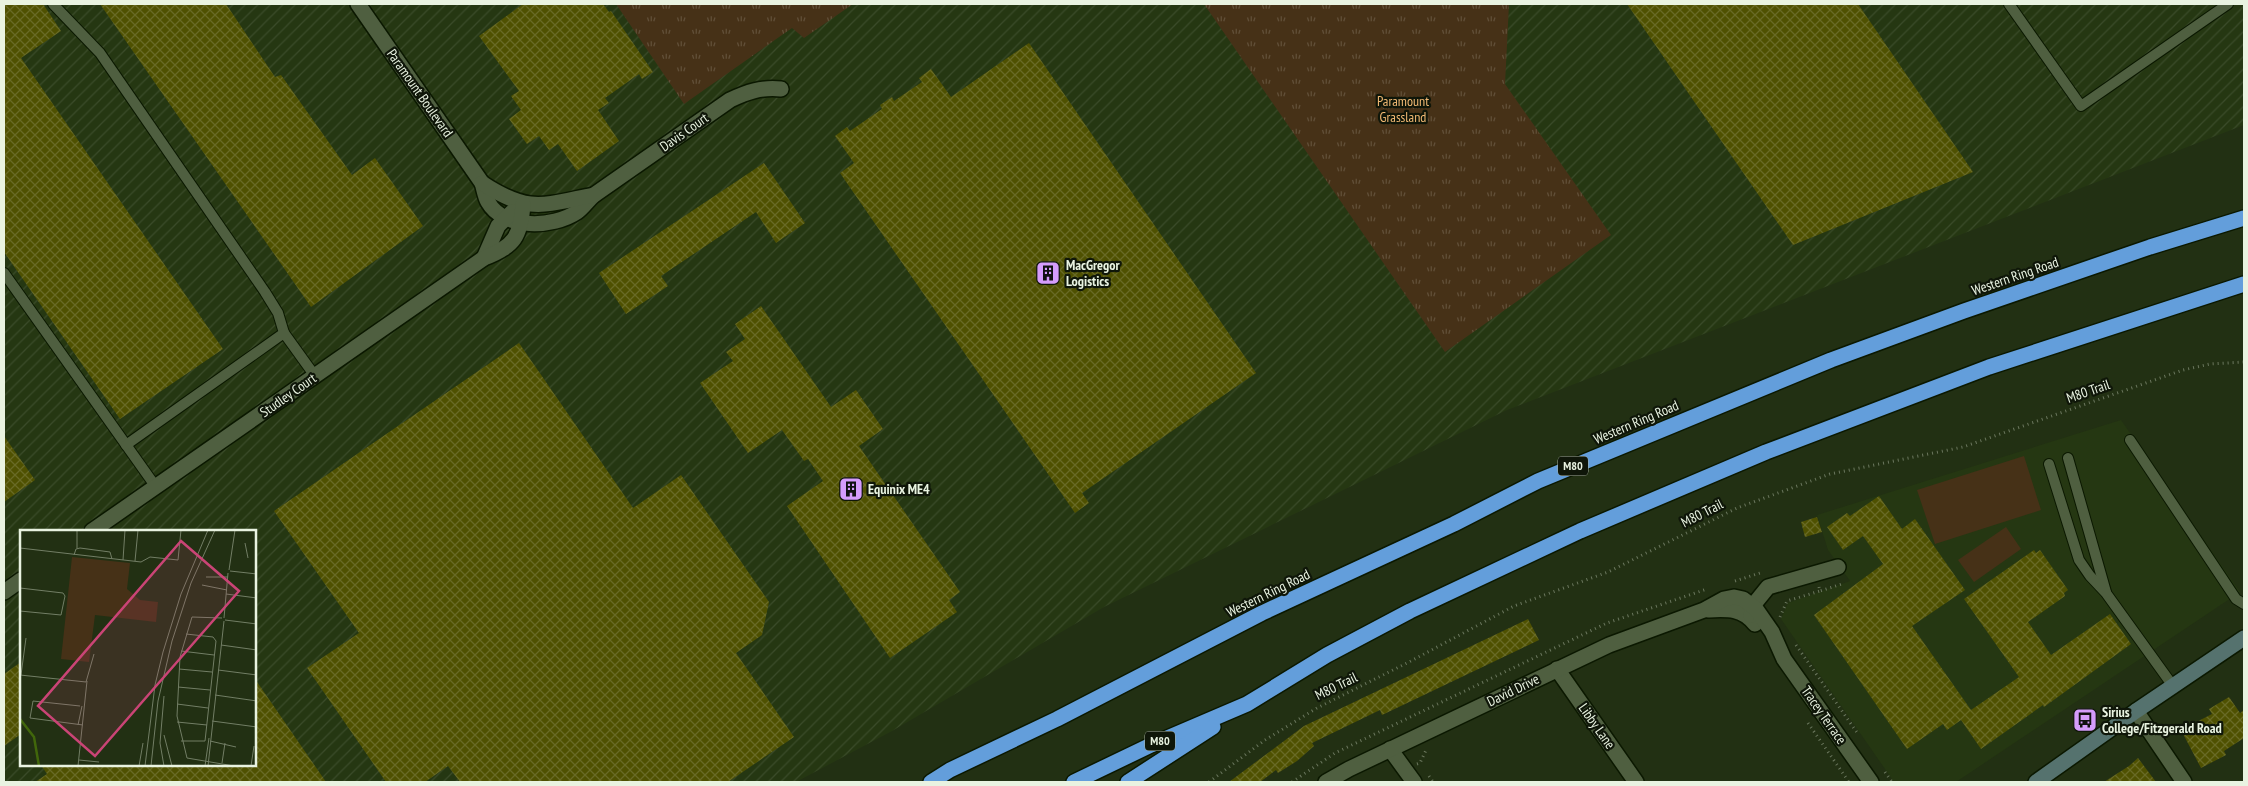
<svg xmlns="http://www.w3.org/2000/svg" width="2248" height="786" font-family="'PT Sans Narrow',sans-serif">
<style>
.built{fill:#253712}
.industrial{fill:url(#industrial-furrows);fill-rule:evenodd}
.grass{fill:url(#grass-tufts)}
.garden{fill:#463117}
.building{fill:url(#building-cross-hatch)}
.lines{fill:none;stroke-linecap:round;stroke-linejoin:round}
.lane-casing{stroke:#0b1800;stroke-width:12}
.street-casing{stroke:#0b1800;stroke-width:18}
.secondary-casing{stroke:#0b1800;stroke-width:18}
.highway-casing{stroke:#0b1800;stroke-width:18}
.path{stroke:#6b775e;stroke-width:3;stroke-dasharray:1 4;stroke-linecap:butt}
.lane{stroke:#4f5f40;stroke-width:10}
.street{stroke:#4f5f40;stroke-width:15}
.secondary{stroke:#55726e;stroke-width:15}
.highway{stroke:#639edb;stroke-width:15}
.labels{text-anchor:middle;stroke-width:4.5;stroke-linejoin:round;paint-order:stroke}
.shield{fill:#0f1609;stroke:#a8b1a0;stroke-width:1}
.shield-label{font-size:12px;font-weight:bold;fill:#e9f3e1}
.street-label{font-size:14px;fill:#e9f3e1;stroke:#0f1609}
.park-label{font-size:14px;fill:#f3ba74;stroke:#0f1609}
.poi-label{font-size:14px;font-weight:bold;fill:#e9f3e1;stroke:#0f1609;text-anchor:start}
.inset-river{fill:none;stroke:#41670b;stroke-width:2.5}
.inset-road{fill:none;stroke:#727e65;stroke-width:1}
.view{fill:#ca4476;fill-opacity:0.15;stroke:#ca4476;stroke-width:2.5}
.inset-edge{fill:none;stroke:#e9f3e1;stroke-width:2.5}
</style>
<defs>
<pattern id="industrial-furrows" width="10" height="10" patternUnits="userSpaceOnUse" patternTransform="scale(1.25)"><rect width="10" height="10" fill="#253712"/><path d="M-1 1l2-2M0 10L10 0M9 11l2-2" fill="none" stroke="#3a4b29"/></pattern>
<pattern id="grass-tufts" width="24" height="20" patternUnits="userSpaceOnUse" patternTransform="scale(1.25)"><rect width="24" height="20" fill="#463117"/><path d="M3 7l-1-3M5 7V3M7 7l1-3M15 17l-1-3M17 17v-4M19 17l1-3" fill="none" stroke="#614f38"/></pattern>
<pattern id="building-cross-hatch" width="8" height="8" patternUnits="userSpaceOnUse" patternTransform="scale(1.25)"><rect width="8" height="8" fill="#4f5101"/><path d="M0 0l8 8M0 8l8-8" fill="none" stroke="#686a26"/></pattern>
</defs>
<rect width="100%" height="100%" fill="#223013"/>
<polygon class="built" points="2121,420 2240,592 1956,782 1894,782 1781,619 1788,603 1850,581 1828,550 1817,515"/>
<path class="industrial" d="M4,4H2244V125L1507,410L1104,607L892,731L796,782H4ZM21,531H255V765H21Z"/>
<g class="grass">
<polygon points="616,4 853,4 804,38 792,28 684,104"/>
<polygon points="1204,4 1509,4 1505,84 1611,235 1445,352"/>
</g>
<g class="garden">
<polygon points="2024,456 2041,510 1935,544 1917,490"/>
<polygon points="2006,527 2021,549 1974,582 1958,560"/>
</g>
<g class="building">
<polygon points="4,4 43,4 61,31 21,58 223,349 120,419 4,252"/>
<polygon points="100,4 226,4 275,77 281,75 352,175 375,158 423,226 311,307"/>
<polygon points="523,4 603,4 609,12 611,11 653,72 642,79 639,74 605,98 609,103 598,110 619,141 577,171 558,144 549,150 539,136 527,144 509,119 521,110 511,96 519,91 479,36"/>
<polygon points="1627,4 1858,4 1973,172 1793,245"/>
<polygon points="1029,43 1256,373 1082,493 1089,503 1075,513 840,173 854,163 835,136 847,127 850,131 882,109 880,105 892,97 894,101 922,82 919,78 931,69 951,97"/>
<polygon points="764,163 805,223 776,243 756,212 661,276 668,286 626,314 599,273"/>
<polygon points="761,306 831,407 856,390 883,429 859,446 960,592 949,600 957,612 890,658 787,506 823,481 808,459 804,461 782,430 748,453 700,383 733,361 726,352 745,339 735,324"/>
<polygon points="519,343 633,508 681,475 769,602 762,635 736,653 794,737 728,782 460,782 448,766 425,782 386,782 307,668 359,633 274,511"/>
<polygon points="4,436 35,480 4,502"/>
<polygon points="1879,496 1902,529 1915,519 1965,590 1912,626 1971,710 2019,677 1964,599 2034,550 2036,553 2040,550 2068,590 2064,593 2065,596 2028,622 2051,655 2110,614 2131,644 2044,707 2043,705 1981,749 1961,720 1947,730 1943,724 1907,749 1814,615 1883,564 1863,536 1843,550 1827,527 1847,513 1850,516"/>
<polygon points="1817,517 1822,532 1805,537 1801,522"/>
<polygon points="1528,619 1539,640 1382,715 1380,710 1312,743 1314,746 1297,761 1278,773 1276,770 1260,782 1229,782 1304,726"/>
<polygon points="21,662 21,734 4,746 4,674"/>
<polygon points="255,679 326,782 35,782 47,774 41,765 255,765"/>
<polygon points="2229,697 2240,713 2244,710 2244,738 2224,751 2226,755 2201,768 2181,730 2212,714 2209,709"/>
<polygon points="2138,758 2156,782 2104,782 2129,766"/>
</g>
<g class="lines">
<g class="lane-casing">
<g id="lane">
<polyline points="53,4 100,53 265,292 278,313 284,333"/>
<polyline points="2009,4 2081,106 2228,4"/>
<polyline points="4,273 156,487"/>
<polyline points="2130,440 2236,599 2244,604"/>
<polyline points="126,445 284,333 315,376"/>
<polyline points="2068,458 2106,592"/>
<polyline points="2049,464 2079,560 2090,576 2106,593 2173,686"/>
</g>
</g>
<g class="street-casing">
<g id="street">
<path d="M358,4L482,183C484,189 485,197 488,202C504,230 553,228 577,212C583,208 588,200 594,195L730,100C747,92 761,87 781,89"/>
<path d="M482,183C529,214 543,205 594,195"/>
<polyline points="484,258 498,226 512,212"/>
<path d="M92,531L484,258C514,247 521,236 523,204"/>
<polyline points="4,592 21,580"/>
<path d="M1708,610C1728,609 1742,608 1755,624"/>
<polyline points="1751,615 1755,603 1768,587 1838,567"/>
<polyline points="1557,669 1636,782"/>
<polyline points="2136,711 2184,782"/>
<polyline points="1390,749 1414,782"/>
<polyline points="1326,782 1349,769 1609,645 1704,610 1724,599 1734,597 1743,599 1756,609 1772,632 1784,659 1871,782"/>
</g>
</g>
<g class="secondary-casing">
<polyline id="secondary" points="2036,782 2136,711 2244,638"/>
</g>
<g class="highway-casing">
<g id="highway">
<polyline points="931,782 950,770 1057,719 1262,613 1454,524 1538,481 1831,360 1964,311 2150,247 2244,218"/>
<polyline points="1074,782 1151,745 1247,704 1327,655 1410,611 1580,531 1766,452 1989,367 2244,284"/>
<polyline points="1128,782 1213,727"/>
</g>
</g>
<g class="path">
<polyline points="1735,581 1760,573"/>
<polyline points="1819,587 1820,591 1842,584"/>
<polyline points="1780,617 1787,601 1820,591"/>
<polyline points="1796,645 1858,734"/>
<polyline points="1808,723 1849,782"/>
<polyline points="1417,764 1420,763 1427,748"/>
<polyline points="1885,772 1892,782"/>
<polyline points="1429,776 1433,782"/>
<polyline points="1209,782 1265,740 1317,708 1409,662 1514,606 1608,572 1737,508 1830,474 1963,447 2183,370 2210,364 2244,362"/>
<polyline points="1292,782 1335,753 1607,623 1707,589"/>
</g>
<use href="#lane" class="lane"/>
<use href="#street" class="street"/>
<use href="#secondary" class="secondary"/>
<use href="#highway" class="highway"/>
</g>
<defs>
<g id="building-square" transform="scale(1.25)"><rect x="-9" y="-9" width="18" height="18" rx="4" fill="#d59cfb" stroke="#0f1609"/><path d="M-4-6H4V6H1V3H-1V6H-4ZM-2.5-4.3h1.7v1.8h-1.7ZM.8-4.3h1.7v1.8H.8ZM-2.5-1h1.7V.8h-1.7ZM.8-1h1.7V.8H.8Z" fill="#111"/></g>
<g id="bus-square" transform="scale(1.25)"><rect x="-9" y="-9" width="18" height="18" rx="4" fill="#d59cfb" stroke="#0f1609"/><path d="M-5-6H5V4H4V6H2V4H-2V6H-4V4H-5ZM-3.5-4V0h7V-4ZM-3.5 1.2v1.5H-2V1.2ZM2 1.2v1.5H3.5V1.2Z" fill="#111"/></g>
</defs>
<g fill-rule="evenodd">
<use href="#building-square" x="1048" y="273"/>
<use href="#building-square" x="851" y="489"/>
<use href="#bus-square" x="2085" y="720"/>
</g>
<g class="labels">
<g class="shield">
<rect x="1558" y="456.5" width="30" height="19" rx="4"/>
<rect x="1145" y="731.5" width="30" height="19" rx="4"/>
</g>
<g class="shield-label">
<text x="1573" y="470">M80</text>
<text x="1160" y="745">M80</text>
</g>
<g class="street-label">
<text transform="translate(420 93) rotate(55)" y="5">Paramount Boulevard</text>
<text transform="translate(684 132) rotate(-35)" y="5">Davis Court</text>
<text transform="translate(2015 276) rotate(-19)" y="5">Western Ring Road</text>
<text transform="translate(2088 391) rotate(-19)" y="5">M80 Trail</text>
<text transform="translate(288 395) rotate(-35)" y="5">Studley Court</text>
<text transform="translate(1636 422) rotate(-23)" y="5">Western Ring Road</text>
<text transform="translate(1702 513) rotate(-27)" y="5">M80 Trail</text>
<text transform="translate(1268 593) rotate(-26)" y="5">Western Ring Road</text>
<text transform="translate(1336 686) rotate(-26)" y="5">M80 Trail</text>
<text transform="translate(1513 690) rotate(-26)" y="5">David Drive</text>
<text transform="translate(1824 715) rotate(55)" y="5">Tracey Terrace</text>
<text transform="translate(1597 726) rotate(55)" y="5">Libby Lane</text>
</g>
<g class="park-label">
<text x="1403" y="106">Paramount<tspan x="1403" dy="16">Grassland</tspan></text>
</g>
<g class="poi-label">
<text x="1066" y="270">MacGregor<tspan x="1066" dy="16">Logistics</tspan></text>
<text x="868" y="494">Equinix ME4</text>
<text x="2102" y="717">Sirius<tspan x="2102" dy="16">College/Fitzgerald Road</tspan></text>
</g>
</g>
<g transform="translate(20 530)">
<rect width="236" height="236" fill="#223013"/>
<path d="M52,27L110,33L107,59L120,70L138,72L136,92L75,85L69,132L41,129Z" fill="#463117"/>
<path class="inset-river" d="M0,189L14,207L19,236"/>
<path class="inset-road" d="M57,0V18M225,13L228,28M0,18L121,32L130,27L158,30L161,0M54,25L56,19L60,18L90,22L92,29M103,30L105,0M115,31L118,0M209,40L215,0M210,41L237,44M186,47H208M182,55L207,60M0,58L43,63L45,66L41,85L0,81M206,64L237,68M202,88L172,87L160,127L157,186L167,228L214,236M204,88L208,43M205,90L237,94M201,115L237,120M161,121L194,125M159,139L192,142M198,140L237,145M0,145L66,152L74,124M1,145L6,108M158,157L190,160M195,165L237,171M144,166L140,213L144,236M157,174L188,178M60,176L13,171L10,188L63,195M192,191L237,197M157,192L187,195M58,195L62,176M144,205L152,236M161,211H185L196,111L193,107L166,104M190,211L216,217M59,230L79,232M202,233L205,213M58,236L67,151M119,236L123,213M125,236L135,155L143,122L161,64L188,0M131,236L138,171L152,111L171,53L195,0M185,236L189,208M188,236L204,91M231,236L234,216"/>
<path class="view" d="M161,11L219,61L75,226L18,176Z"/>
<rect width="236" height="236" class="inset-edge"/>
</g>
<rect width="2248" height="786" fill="none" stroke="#e9f3e1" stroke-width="10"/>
</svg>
